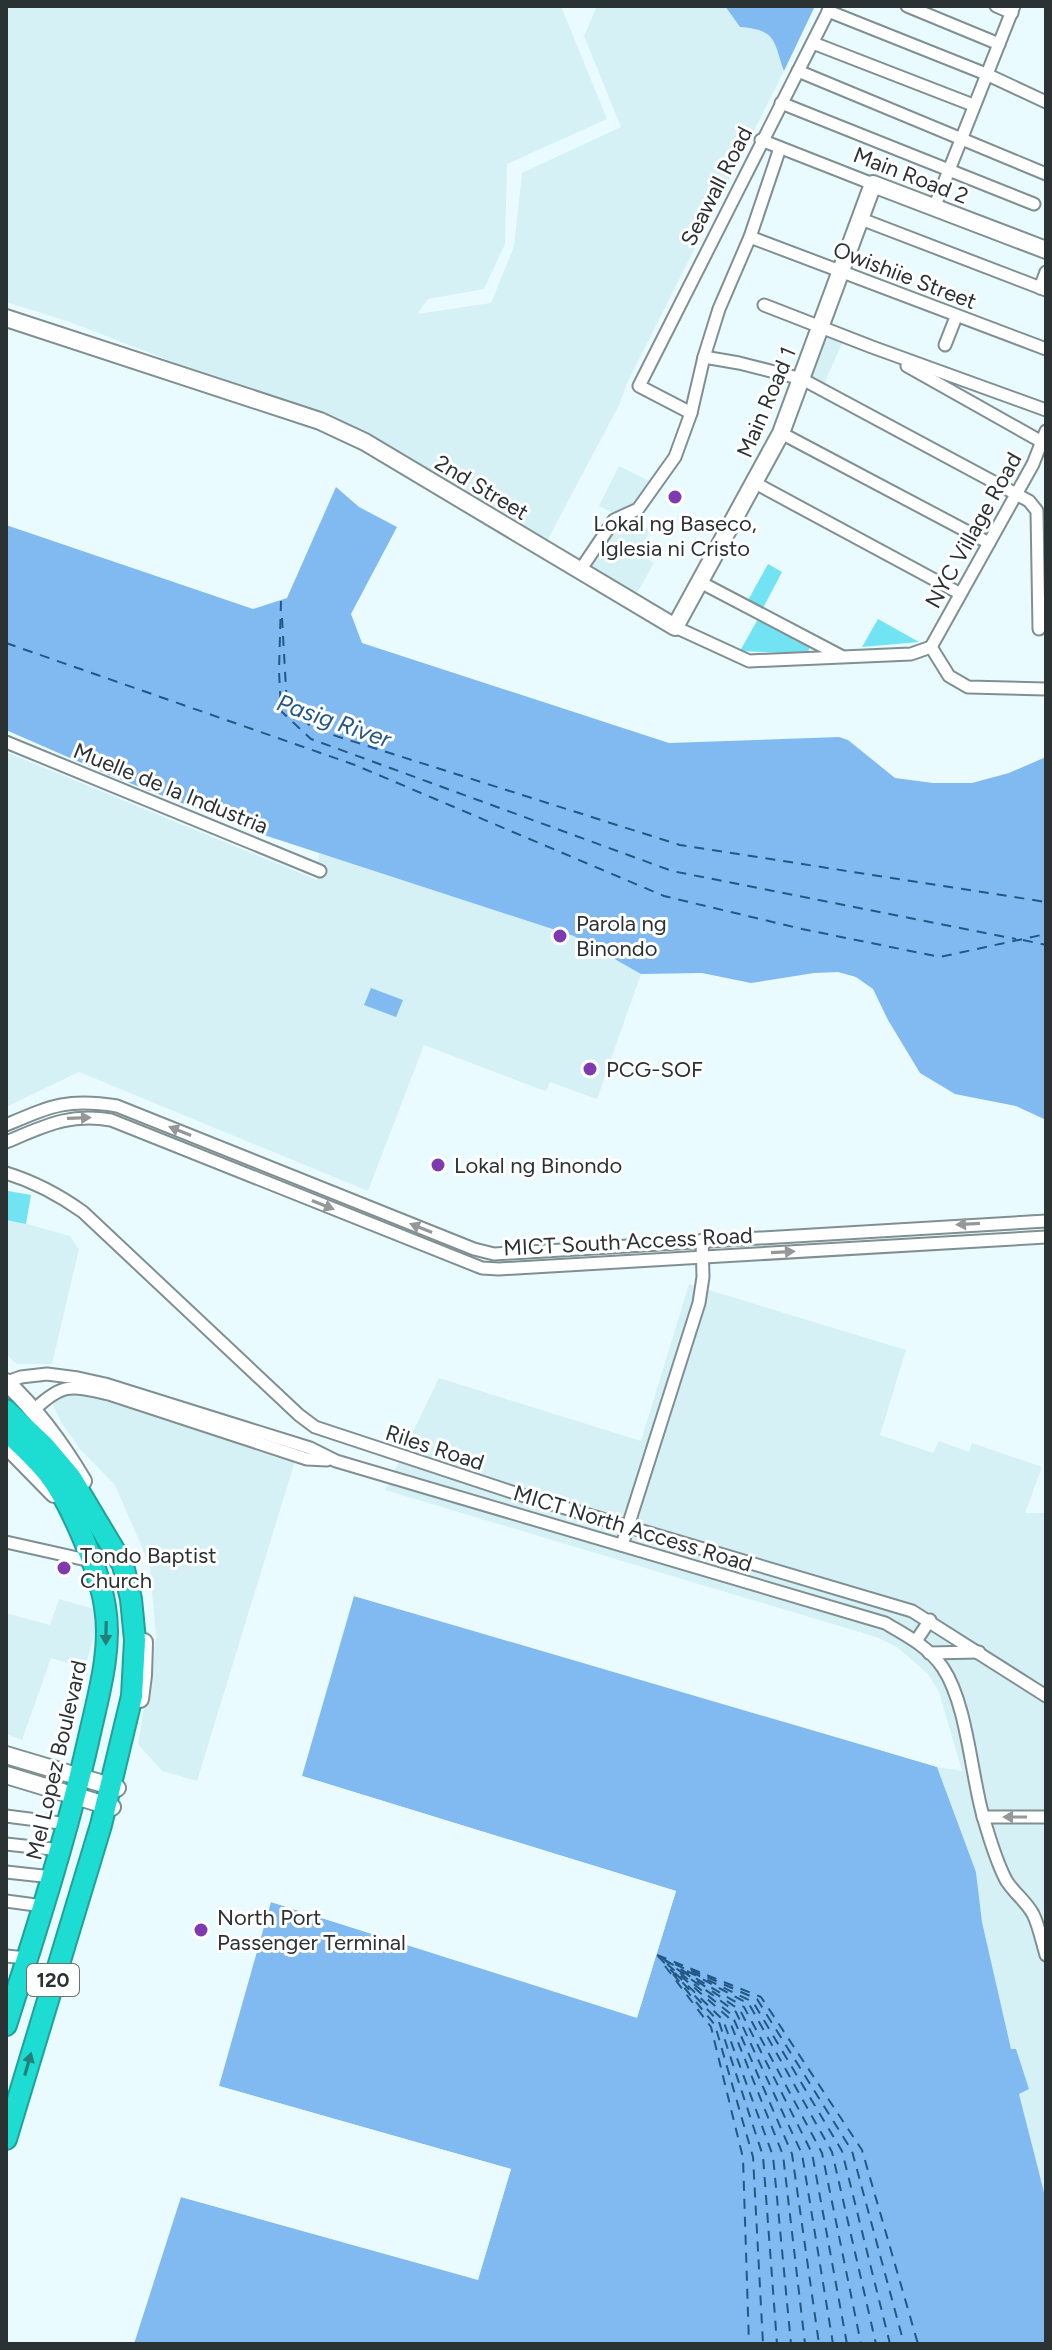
<svg xmlns="http://www.w3.org/2000/svg" width="1052" height="2350" font-family="Figtree,sans-serif">
<style>
.built{fill:#d5f1f5}
.green{fill:#71e3f3}
.water{fill:#80baf1}
.pier{fill:#e9fbfe}
.lines{fill:none;stroke-linecap:round;stroke-linejoin:round}
.ferry{stroke:#235885;stroke-width:2;stroke-dasharray:10 8;stroke-linecap:butt}
.street-casing{stroke:#809092;stroke-width:15}
.secondary-casing{stroke:#809092;stroke-width:20}
.highway-casing{stroke:#22a09a;stroke-width:24}
.street{stroke:#fff;stroke-width:11}
.secondary{stroke:#fff;stroke-width:16}
.highway{stroke:#1ddcd1;stroke-width:20}
.oneway{fill:#959899}
.oneway2{fill:#257e7a}
.poi-dot{fill:#7e3aae;stroke:#fff;stroke-width:3}
.labels{text-anchor:middle;stroke-width:6;stroke-linejoin:round;paint-order:stroke}
.shield{fill:#fff;stroke:#6b7070;stroke-width:2}
.shield-label{font-size:20px;font-weight:bold;fill:#2b3233}
.street-label{font-size:22px;fill:#2b3233;stroke:#fff}
.poi-label{font-size:22px;fill:#2b3233;stroke:#fff;text-anchor:start}
.water-label{font-size:24px;font-style:italic;fill:#235885;stroke:#fff}
</style>
<rect width="100%" height="100%" fill="#e9fbfe"/>
<g class="built">
<polygon points="6,6 561,6 607,119 507,164 505,244 484,289 428,299 417,314 491,303 514,246 522,173 621,127 584,36 597,6 725,6 740,27 762,29 774,40 784,71 627,383 619,405 546,543 358,434 70,322 6,302"/>
<polygon points="826,332 844,339 824,384 810,378"/>
<polygon points="619,466 653,483 637,503 620,516 599,506"/>
<polygon points="629,518 651,531 637,551 654,563 634,598 586,566 612,528"/>
<polygon points="6,752 317,880 319,853 574,936 641,974 597,1099 550,1082 546,1091 542,1090 424,1045 368,1191 79,1072 6,1107"/>
<polygon points="6,1218 70,1236 79,1249 52,1364 17,1364 6,1354"/>
<polygon points="689,1284 906,1350 880,1435 933,1453 939,1441 969,1452 972,1443 1042,1467 1025,1513 1046,1513 1046,2200 1019,2094 1029,2088 1011,2050 982,1922 976,1872 937,1767 962,1771 939,1692 928,1674 897,1647 876,1637 385,1490 439,1378 641,1441"/>
<polygon points="63,1394 87,1395 295,1461 197,1781 162,1771 138,1744 156,1638 150,1566 115,1485 79,1448 61,1422 53,1405"/>
<polygon points="59,1599 101,1611 85,1668 51,1658 22,1740 6,1734 6,1613 50,1625"/>
</g>
<g class="green">
<polygon points="768,564 782,572 762,610 747,602"/>
<polygon points="758,619 811,645 807,654 740,651"/>
<polygon points="878,619 919,642 862,647"/>
<polygon points="8,1191 31,1195 26,1224 6,1220"/>
</g>
<g class="water">
<path d="M725,6H815L784,71C773,40 777,30 740,27Z"/>
<polygon points="336,487 359,507 397,527 351,614 362,643 669,743 839,737 848,740 895,778 933,783 972,783 1009,773 1046,757 1046,1120 1016,1106 955,1094 920,1073 888,1020 873,989 856,977 838,972 814,973 751,983 702,973 641,974 574,936 264,835 109,775 6,730 6,525 253,609 287,598"/>
<polygon points="371,988 403,1000 396,1017 364,1005"/>
<polygon points="354,1596 669,1686 937,1767 976,1872 982,1922 1011,2049 1016,2049 1029,2089 1019,2094 1046,2200 1046,2344 134,2344 181,2197 478,2279 511,2169 219,2086 271,1902 637,2017 676,1891 302,1776"/>
</g>
<g class="pier">
<polygon points="354,1592 670,1682 938,1763 941,1768 354,1596"/>
<polygon points="302,1776 676,1891 637,2018 271,1902 272,1898 635,2013 672,1893 301,1779"/>
<polygon points="219,2086 511,2169 478,2280 181,2197 182,2193 475,2275 506,2172 218,2090"/>
</g>
<g class="lines">
<g class="ferry">
<polyline points="281,601 279,671 281,711 311,739 672,871 1016,939"/>
<polyline points="282,618 287,706 314,729 680,845 1046,902"/>
<polyline points="6,643 355,765 664,896 802,929 940,957 1046,934"/>
<polyline points="1023,940 1046,945"/>
<polyline points="657,1955 761,1997 862,2150 918,2344"/>
<polyline points="658,1956 719,2022 763,2156 777,2344"/>
<polyline points="662,1958 736,2012 802,2154 833,2344"/>
<polyline points="665,1960 744,2007 822,2153 861,2344"/>
<polyline points="667,1964 728,2017 783,2155 805,2344"/>
<polyline points="675,1964 753,2002 842,2151 890,2344"/>
<polyline points="665,1966 711,2027 743,2158 749,2344"/>
<polyline points="691,1970 757,1999 852,2151 904,2344"/>
<polyline points="682,1971 740,2010 812,2153 847,2344"/>
<polyline points="687,1971 749,2004 832,2152 876,2344"/>
<polyline points="675,1973 723,2020 773,2156 791,2344"/>
<polyline points="680,1973 732,2015 792,2154 819,2344"/>
<polyline points="673,1974 715,2025 753,2157 763,2344"/>
</g>
<g class="street-casing">
<g id="street">
<polyline points="907,6 999,44"/>
<polyline points="996,6 1012,13"/>
<polyline points="828,11 986,74 1046,102"/>
<polyline points="813,43 973,105"/>
<polyline points="798,71 1046,174"/>
<polyline points="781,103 1034,204"/>
<polyline points="761,140 873,184"/>
<polyline points="934,208 1014,6"/>
<polyline points="861,219 1046,290"/>
<polyline points="750,237 1046,349"/>
<polyline points="1040,288 1046,272"/>
<polyline points="764,305 872,347 1046,410"/>
<polyline points="945,345 956,317"/>
<polyline points="704,357 739,363 802,379 1029,501 1037,511 1039,629"/>
<polyline points="907,366 1042,442"/>
<polyline points="691,413 639,386 831,6"/>
<polyline points="781,433 989,543"/>
<polyline points="755,483 959,593"/>
<polyline points="581,569 614,520 638,509 675,457 691,413 704,357 719,309 750,237 780,148"/>
<polyline points="700,582 841,656"/>
<polyline points="675,627 749,661 911,654 931,647"/>
<polyline points="931,647 1033,464 1046,431"/>
<polyline points="931,647 949,676 968,687 1046,689"/>
<polyline points="6,742 320,871"/>
<path d="M6,1125C51,1106 67,1098 117,1106L474,1249L494,1254L1046,1221"/>
<path d="M6,1142C45,1126 68,1113 111,1120L482,1268L499,1269L1046,1237"/>
<path d="M6,1173C35,1182 58,1194 83,1212L299,1415L315,1427L518,1494L912,1611L1046,1696"/>
<path d="M7,1382L21,1377L47,1374L78,1378L105,1384L310,1448L336,1461L885,1623C906,1635 929,1647 943,1668C967,1704 971,1774 983,1816C989,1837 996,1861 1006,1880C1013,1892 1026,1901 1033,1914C1039,1926 1042,1942 1046,1955"/>
<path d="M35,1409C64,1382 71,1386 109,1394L307,1459L327,1460"/>
<polyline points="6,1542 91,1561"/>
<polyline points="622,1545 699,1303 703,1277 702,1240"/>
<polyline points="916,1641 930,1620"/>
<polyline points="929,1653 979,1652"/>
<polyline points="6,1816 68,1824"/>
<polyline points="983,1817 1046,1817"/>
<polyline points="6,1844 61,1850"/>
<polyline points="6,1872 52,1877"/>
<polyline points="6,1901 43,1906"/>
<polyline points="6,1956 27,1958"/>
</g>
</g>
<g class="secondary-casing">
<g id="secondary">
<polyline points="6,318 320,421 365,442 675,627 781,433 873,184 1046,250"/>
<path d="M6,1382C38,1412 61,1444 83,1481"/>
<polyline points="6,1445 54,1494"/>
<polyline points="140,1699 143,1675 144,1642"/>
<polyline points="6,1755 117,1788"/>
<polyline points="6,1775 112,1807"/>
</g>
</g>
<g class="highway-casing">
<g id="highway">
<polyline points="6,1410 44,1446 71,1478 123,1565 131,1599 135,1640 132,1696 101,1825 6,2139"/>
<path d="M6,1430C20,1444 36,1458 48,1473C70,1501 100,1572 105,1607C112,1648 99,1693 90,1733C68,1832 37,1928 6,2025"/>
</g>
</g>
<use href="#street" class="street"/>
<use href="#secondary" class="secondary"/>
<use href="#highway" class="highway"/>
</g>
<defs><path id="oneway-solid" d="M-6-.8H1V-3.2L6.5 0L1 3.2V.8H-6Z" transform="scale(2)"/></defs>
<g class="oneway">
<use href="#oneway-solid" transform="translate(79 1118) rotate(-2)"/>
<use href="#oneway-solid" transform="translate(180 1131) rotate(-158)"/>
<use href="#oneway-solid" transform="translate(323 1205) rotate(22)"/>
<use href="#oneway-solid" transform="translate(968 1224) rotate(177)"/>
<use href="#oneway-solid" transform="translate(421 1228) rotate(-158)"/>
<use href="#oneway-solid" transform="translate(783 1252) rotate(-3)"/>
<use href="#oneway-solid" transform="translate(1015 1817) rotate(-180)"/>
</g>
<g class="oneway2">
<use href="#oneway-solid" transform="translate(106 1633) rotate(91)"/>
<use href="#oneway-solid" transform="translate(28 2064) rotate(-74)"/>
</g>
<g class="poi-dot">
<circle cx="675" cy="497" r="8"/>
<circle cx="560" cy="936" r="8"/>
<circle cx="590" cy="1069" r="8"/>
<circle cx="438" cy="1165" r="8"/>
<circle cx="64" cy="1568" r="8"/>
<circle cx="201" cy="1930" r="8"/>
</g>
<g class="labels">
<rect class="shield" x="27" y="1964" width="52" height="32" rx="6"/>
<g class="shield-label">
<text x="53" y="1987">120</text>
</g>
<g class="street-label">
<text transform="translate(911 175) rotate(21)" y="8">Main Road 2</text>
<text transform="translate(716 186) rotate(-63)" y="8">Seawall Road</text>
<text transform="translate(905 275) rotate(21)" y="8">Owishiie Street</text>
<text transform="translate(766 402) rotate(-67)" y="8">Main Road 1</text>
<text transform="translate(482 487) rotate(31)" y="8">2nd Street</text>
<text transform="translate(973 530) rotate(-61)" y="8">NYC Village Road</text>
<text transform="translate(171 788) rotate(22)" y="8">Muelle de la Industria</text>
<text transform="translate(628 1241) rotate(-3)" y="8">MICT South Access Road</text>
<text transform="translate(435 1447) rotate(18)" y="8">Riles Road</text>
<text transform="translate(633 1528) rotate(17)" y="8">MICT North Access Road</text>
<text transform="translate(56 1760) rotate(-77)" y="8">Mel Lopez Boulevard</text>
</g>
<g class="poi-label">
<text x="675" y="531" text-anchor="middle">Lokal ng Baseco,<tspan x="675" dy="25">Iglesia ni Cristo</tspan></text>
<text x="576" y="931">Parola ng<tspan x="576" dy="25">Binondo</tspan></text>
<text x="606" y="1077">PCG-SOF</text>
<text x="454" y="1173">Lokal ng Binondo</text>
<text x="80" y="1563">Tondo Baptist<tspan x="80" dy="25">Church</tspan></text>
<text x="217" y="1925">North Port<tspan x="217" dy="25">Passenger Terminal</tspan></text>
</g>
<g class="water-label">
<text transform="translate(334 721) rotate(19)" y="8">Pasig River</text>
</g>
</g>
<rect width="1052" height="2350" fill="none" stroke="#2b3233" stroke-width="16"/>
</svg>
